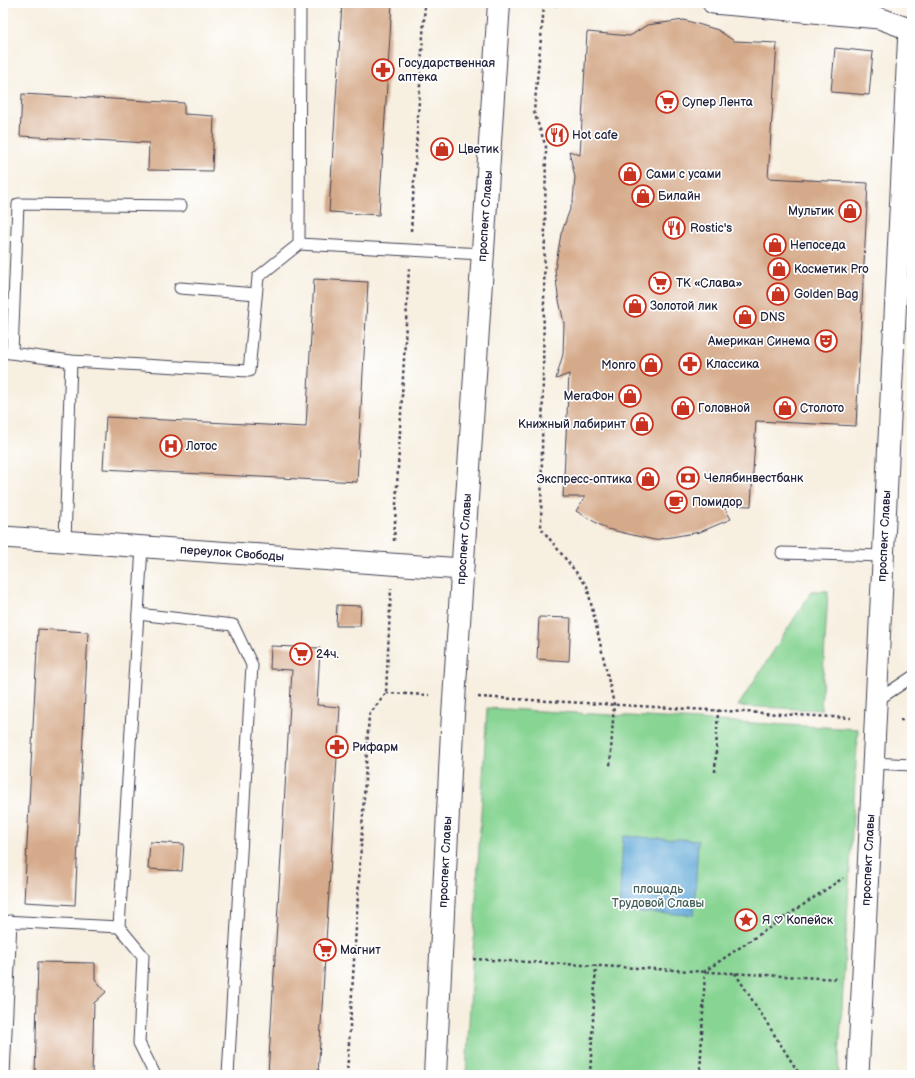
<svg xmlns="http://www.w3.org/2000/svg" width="915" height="1078" font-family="'Balsamiq Sans',sans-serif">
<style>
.green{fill:#87d493;stroke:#547b67}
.water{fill:#60a8d7;stroke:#416589}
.building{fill:#d5aa8a}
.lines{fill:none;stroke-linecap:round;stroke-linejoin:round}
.lane-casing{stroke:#424154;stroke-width:13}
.street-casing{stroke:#424154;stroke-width:23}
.secondary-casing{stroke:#424154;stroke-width:24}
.path{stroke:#424154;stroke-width:2.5;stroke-dasharray:3 3;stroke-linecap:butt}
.lane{stroke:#fff;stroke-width:11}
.street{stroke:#fff;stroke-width:21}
.secondary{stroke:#fff;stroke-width:22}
.labels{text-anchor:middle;stroke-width:3.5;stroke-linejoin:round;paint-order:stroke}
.poi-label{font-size:12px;fill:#22223b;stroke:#fff;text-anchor:start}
.street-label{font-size:12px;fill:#22223b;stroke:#fff}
.park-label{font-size:12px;fill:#45605a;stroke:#fff}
</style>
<rect width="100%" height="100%" fill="#fff"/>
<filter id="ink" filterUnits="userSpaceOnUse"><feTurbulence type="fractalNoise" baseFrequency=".025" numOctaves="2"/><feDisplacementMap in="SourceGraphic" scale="8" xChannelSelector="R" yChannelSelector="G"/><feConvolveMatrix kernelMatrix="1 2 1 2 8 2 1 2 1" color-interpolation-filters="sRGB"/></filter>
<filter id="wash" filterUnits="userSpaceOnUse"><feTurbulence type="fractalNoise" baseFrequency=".012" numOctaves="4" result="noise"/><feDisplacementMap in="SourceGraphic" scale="16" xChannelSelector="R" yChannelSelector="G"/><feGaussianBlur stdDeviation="0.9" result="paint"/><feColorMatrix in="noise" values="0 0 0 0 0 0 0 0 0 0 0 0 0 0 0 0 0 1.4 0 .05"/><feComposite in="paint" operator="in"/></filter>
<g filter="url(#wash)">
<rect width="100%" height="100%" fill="#f7efe0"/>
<g class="green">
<polygon points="812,591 828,591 821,710 738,706"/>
<polygon points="487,708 858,729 838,1075 466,1075"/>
</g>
<polygon class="water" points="623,836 698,840 694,915 619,911"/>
<g id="blocks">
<g class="building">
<polygon points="342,3 392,3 379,215 329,212"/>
<polygon points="684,20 718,30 734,41 777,43 768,178 868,183 856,426 756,421 751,506 723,505 731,519 700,532 654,540 607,529 576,511 585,497 563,497 569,374 556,379 563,354 564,323 558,296 555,269 561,234 573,201 575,177 569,151 580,155 587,32 630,36 647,25"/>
<polygon points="835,48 873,52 869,95 831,92"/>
<polygon points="22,94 184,103 184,114 214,116 212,171 148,170 149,143 20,136"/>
<polygon points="314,279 368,282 357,482 103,469 106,417 306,427"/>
<polygon points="337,605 361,606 360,626 336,626"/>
<polygon points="539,617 571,618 569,661 537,659"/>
<polygon points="38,629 88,632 75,905 24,902"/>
<polygon points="271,646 320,648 317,705 340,707 318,1075 268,1075 292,670 270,669"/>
<polygon points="150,842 184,844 182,871 148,869"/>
<polygon points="38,962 95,963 95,979 106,992 94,1003 92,1075 35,1075"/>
</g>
</g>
</g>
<g filter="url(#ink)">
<use href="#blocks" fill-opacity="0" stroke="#424154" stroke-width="1"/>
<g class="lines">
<g class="lane-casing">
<g id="lane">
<polyline points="299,244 482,254"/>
<polyline points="180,288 256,294"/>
<polyline points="3,352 71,361 249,371 258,277 299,244 300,3"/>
<polyline points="12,352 18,204 181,206"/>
<polyline points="65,541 71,361"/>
<polyline points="142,547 119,927 143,956 139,1043 155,1075"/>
<polyline points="782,553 883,556"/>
<polyline points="138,614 233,625 252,665 228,1075"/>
<polyline points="876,701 912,677"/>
<polyline points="873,763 912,765"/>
<polyline points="3,921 119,927"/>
<polyline points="4,1075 11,921"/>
</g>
</g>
<g class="street-casing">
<g id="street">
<polyline points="713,3 879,18 909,29 858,1075"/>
<polyline points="3,537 462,569"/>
</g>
</g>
<g class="secondary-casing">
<polyline id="secondary" points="435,1075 452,731 499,3"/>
</g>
<g class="path">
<polyline points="570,4 544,6 534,112 546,147 541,528 587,586 614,704 610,767"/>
<polyline points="411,231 425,3"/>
<polyline points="394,541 409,268"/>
<polyline points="386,693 429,695"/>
<polyline points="478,697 851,718"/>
<polyline points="900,720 912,720"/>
<polyline points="715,772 718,710"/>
<polyline points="473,959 838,979"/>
<polyline points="735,973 800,1075"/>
<polyline points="347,1075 369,715 386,693 391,588"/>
<polyline points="590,1075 596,966"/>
<polyline points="700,1075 705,971 843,878"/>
</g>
<use href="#lane" class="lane"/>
<use href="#street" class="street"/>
<use href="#secondary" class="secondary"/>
</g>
</g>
<defs>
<g id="pharmacy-ring" transform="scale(1.15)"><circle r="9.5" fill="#fff" stroke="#c8321e" stroke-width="1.5"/><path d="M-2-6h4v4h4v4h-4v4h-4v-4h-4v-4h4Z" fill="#c8321e"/></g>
<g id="supermarket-ring" transform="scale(1.15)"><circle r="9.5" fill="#fff" stroke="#c8321e" stroke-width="1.5"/><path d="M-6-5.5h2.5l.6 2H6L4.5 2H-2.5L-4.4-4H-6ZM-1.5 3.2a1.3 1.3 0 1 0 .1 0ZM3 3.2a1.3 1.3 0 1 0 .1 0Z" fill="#c8321e"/></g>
<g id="restaurant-ring" transform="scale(1.15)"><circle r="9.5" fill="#fff" stroke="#c8321e" stroke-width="1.5"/><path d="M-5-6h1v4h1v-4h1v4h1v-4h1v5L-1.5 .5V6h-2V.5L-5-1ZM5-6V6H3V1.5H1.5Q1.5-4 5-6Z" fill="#c8321e"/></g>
<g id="shop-ring" transform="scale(1.15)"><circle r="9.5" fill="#fff" stroke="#c8321e" stroke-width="1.5"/><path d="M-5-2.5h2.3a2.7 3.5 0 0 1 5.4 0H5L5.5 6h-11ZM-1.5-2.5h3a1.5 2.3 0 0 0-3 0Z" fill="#c8321e"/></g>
<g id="theatre-ring" transform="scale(1.15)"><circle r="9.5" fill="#fff" stroke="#c8321e" stroke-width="1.5"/><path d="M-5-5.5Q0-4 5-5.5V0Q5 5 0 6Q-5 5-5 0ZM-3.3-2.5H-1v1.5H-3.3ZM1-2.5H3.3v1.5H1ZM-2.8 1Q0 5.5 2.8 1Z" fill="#c8321e"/></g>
<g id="hospital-ring" transform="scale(1.15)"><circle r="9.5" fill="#fff" stroke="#c8321e" stroke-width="1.5"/><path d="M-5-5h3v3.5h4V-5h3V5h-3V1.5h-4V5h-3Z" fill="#c8321e"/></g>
<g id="bank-ring" transform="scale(1.15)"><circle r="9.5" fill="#fff" stroke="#c8321e" stroke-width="1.5"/><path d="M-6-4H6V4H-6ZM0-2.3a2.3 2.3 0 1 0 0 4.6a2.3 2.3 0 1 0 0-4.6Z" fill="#c8321e"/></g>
<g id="cafe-ring" transform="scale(1.15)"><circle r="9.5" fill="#fff" stroke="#c8321e" stroke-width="1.5"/><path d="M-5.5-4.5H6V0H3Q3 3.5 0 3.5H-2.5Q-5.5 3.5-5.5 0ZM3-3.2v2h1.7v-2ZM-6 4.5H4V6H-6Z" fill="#c8321e"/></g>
<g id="sight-ring" transform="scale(1.15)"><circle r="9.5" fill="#fff" stroke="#c8321e" stroke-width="1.5"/><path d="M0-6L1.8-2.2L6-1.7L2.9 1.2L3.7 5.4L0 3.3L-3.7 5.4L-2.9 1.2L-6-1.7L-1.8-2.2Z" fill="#c8321e"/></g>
</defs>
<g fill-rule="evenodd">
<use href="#pharmacy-ring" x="383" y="70"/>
<use href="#supermarket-ring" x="667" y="102"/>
<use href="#restaurant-ring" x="557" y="135"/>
<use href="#shop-ring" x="442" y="149"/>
<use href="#shop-ring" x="630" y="174"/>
<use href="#shop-ring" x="643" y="196"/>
<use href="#shop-ring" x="850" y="211"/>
<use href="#restaurant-ring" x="674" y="228"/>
<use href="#shop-ring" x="775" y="245"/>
<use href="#shop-ring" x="779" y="269"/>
<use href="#supermarket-ring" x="660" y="283"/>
<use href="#shop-ring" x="778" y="294"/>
<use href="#shop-ring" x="635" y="306"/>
<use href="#shop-ring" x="745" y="317"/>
<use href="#theatre-ring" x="826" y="341"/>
<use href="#pharmacy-ring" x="690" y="364"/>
<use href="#shop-ring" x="651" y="365"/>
<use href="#shop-ring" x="630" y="396"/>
<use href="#shop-ring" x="683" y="408"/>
<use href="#shop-ring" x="785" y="408"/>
<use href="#shop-ring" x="642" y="424"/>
<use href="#hospital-ring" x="171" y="446"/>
<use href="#bank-ring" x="688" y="478"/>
<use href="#shop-ring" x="648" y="479"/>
<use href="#cafe-ring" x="676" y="502"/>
<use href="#supermarket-ring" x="301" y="654"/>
<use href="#pharmacy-ring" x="337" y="747"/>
<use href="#sight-ring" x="746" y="920"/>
<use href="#supermarket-ring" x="325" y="950"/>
</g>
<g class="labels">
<g class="poi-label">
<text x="398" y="67">Государственная<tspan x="398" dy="14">аптека</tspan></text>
<text x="682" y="106">Супер Лента</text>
<text x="572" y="139">Hot cafe</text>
<text x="458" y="153">Цветик</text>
<text x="646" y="178">Сами с усами</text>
<text x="658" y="200">Билайн</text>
<text x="834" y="215" text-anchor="end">Мультик</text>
<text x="690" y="232">Rostiс's</text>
<text x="790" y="249">Непоседа</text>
<text x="794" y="273">Косметик Pro</text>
<text x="676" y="287">ТК «Слава»</text>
<text x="794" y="298">Golden Bag</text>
<text x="650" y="310">Золотой лик</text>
<text x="760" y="321">DNS</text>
<text x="810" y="345" text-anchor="end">Американ Синема</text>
<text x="706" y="368">Классика</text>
<text x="636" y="369" text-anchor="end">Monro</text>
<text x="614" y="400" text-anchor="end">МегаФон</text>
<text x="698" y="412">Головной</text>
<text x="800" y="412">Столото</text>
<text x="626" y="428" text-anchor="end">Книжный лабиринт</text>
<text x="186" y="450">Лотос</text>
<text x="704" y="482">Челябинвестбанк</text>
<text x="632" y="483" text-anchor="end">Экспресс-оптика</text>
<text x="692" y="506">Помидор</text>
<text x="316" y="658">24ч.</text>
<text x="352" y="751">Рифарм</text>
<text x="762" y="924">Я ♥ Копейск</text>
<text x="340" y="954">Магнит</text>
</g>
<g class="street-label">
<text transform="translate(485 216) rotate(-86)" y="4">проспект Славы</text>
<text transform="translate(884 536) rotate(-87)" y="4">проспект Славы</text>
<text transform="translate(464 539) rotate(-86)" y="4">проспект Славы</text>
<text transform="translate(232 553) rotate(4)" y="4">переулок Свободы</text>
<text transform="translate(868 860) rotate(-87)" y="4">проспект Славы</text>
<text transform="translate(445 862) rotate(-87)" y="4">проспект Славы</text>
</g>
<g class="park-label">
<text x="658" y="893">площадь<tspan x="658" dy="14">Трудовой Славы</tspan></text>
</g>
</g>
<rect width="915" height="1078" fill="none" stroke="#fff" stroke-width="16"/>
</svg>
